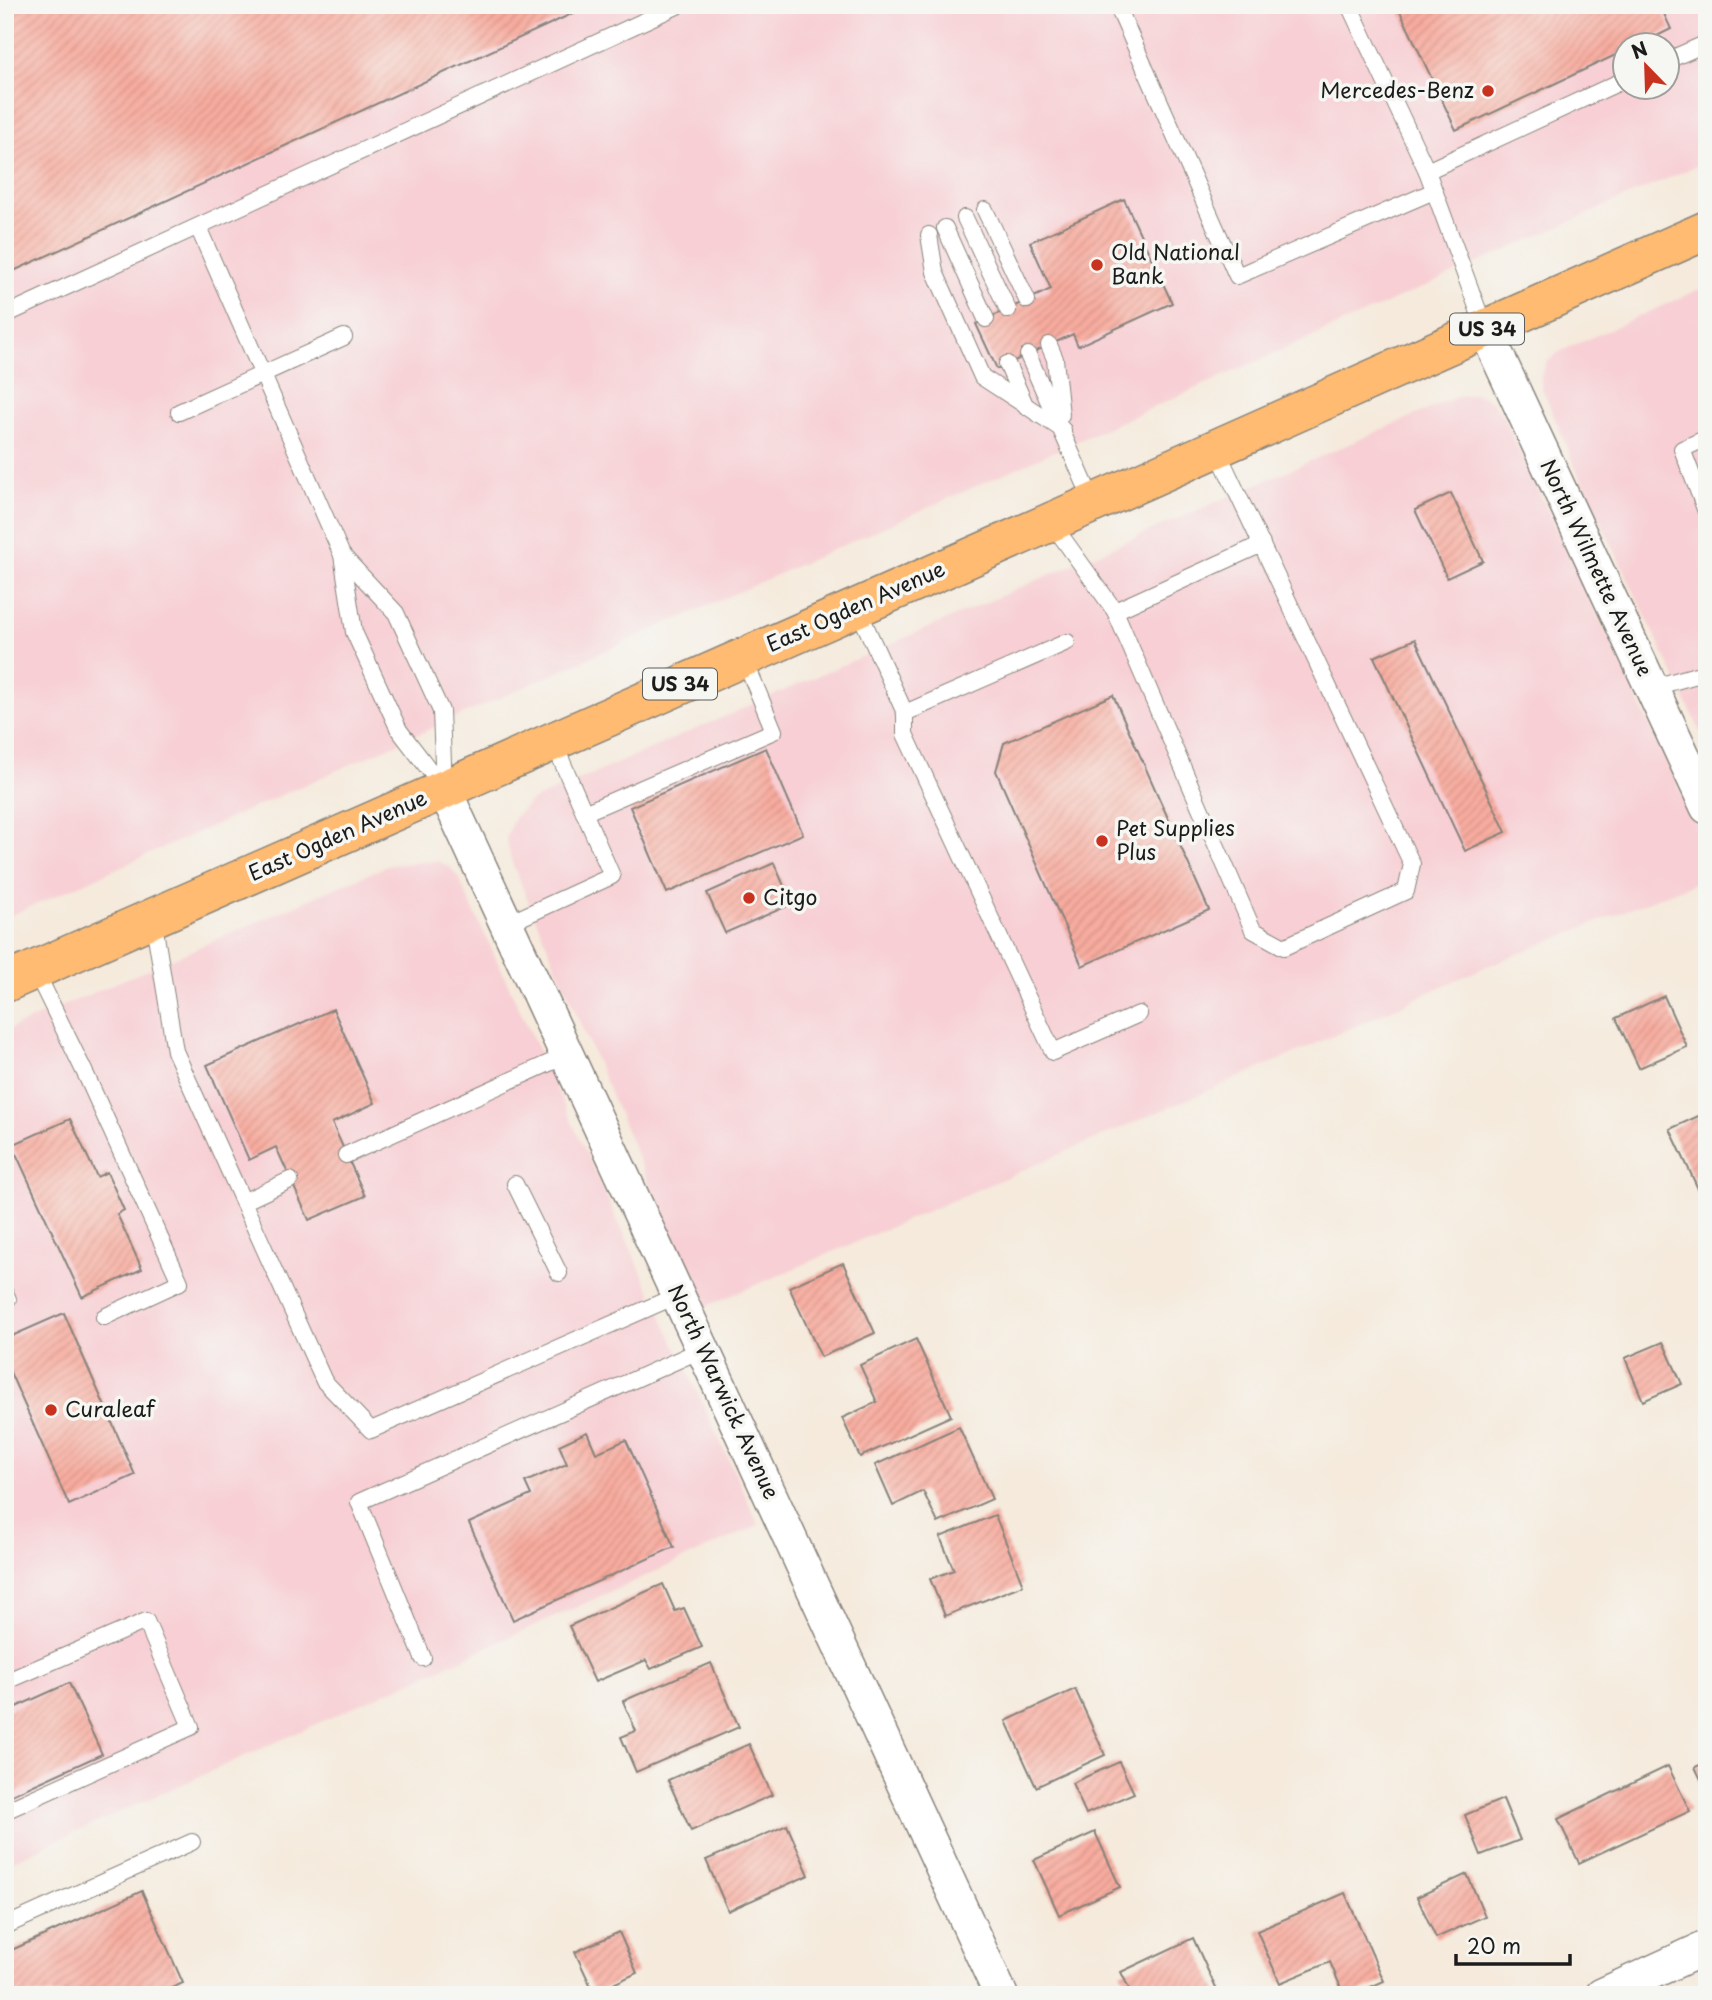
<svg xmlns="http://www.w3.org/2000/svg" width="1712" height="2000" font-family="'Playpen Sans',sans-serif">
<style>
.built{fill:#f7cfd4;fill-rule:evenodd}
.building{fill:url(#building-hatch)}
.lines{fill:none;stroke-linecap:round;stroke-linejoin:round}
.service-casing{stroke:#88837c;stroke-width:18}
.minor-casing{stroke:#88837c;stroke-width:36}
.primary-casing{stroke:#88837c;stroke-width:41}
.service{stroke:#fff;stroke-width:16}
.minor{stroke:#fff;stroke-width:33}
.primary{stroke:#febb71;stroke-width:38}
.poi-dot{fill:#c8321e;stroke:#f6f6f2;stroke-width:2.5}
.labels{text-anchor:middle;stroke-width:7;stroke-linejoin:round;paint-order:stroke}
.shield{fill:#f6f6f2;stroke:#5d5d5c;stroke-width:2}
.shield-label{font-size:19px;font-weight:bold;fill:#1c1c1c}
.poi-label{font-size:21px;fill:#1c1c1c;stroke:#f6f6f2;text-anchor:start}
.street-label{font-size:21px;fill:#1c1c1c;stroke:#f6f6f2}
</style>
<defs>
<pattern id="building-hatch" width="6" height="6" patternUnits="userSpaceOnUse" patternTransform="scale(1.75)"><rect width="6" height="6" fill="#f8ac9f"/><path d="M-1 1l2-2M0 6l6-6M5 7l2-2" fill="none" stroke="#d49388"/></pattern>
</defs>
<rect width="100%" height="100%" fill="#f6f6f2"/>
<filter id="ink" filterUnits="userSpaceOnUse"><feTurbulence type="fractalNoise" baseFrequency=".0143" numOctaves="2"/><feDisplacementMap in="SourceGraphic" scale="14" xChannelSelector="R" yChannelSelector="G"/><feConvolveMatrix kernelMatrix="1 2 1 2 8 2 1 2 1" color-interpolation-filters="sRGB"/></filter>
<filter id="wash" filterUnits="userSpaceOnUse"><feTurbulence type="fractalNoise" baseFrequency=".00686" numOctaves="4" result="noise"/><feDisplacementMap in="SourceGraphic" scale="28" xChannelSelector="R" yChannelSelector="G"/><feGaussianBlur stdDeviation="1.57" result="paint"/><feColorMatrix in="noise" values="0 0 0 0 0 0 0 0 0 0 0 0 0 0 0 0 0 1.4 0 .05"/><feComposite in="paint" operator="in"/></filter>
<g filter="url(#wash)">
<rect width="100%" height="100%" fill="#f5eadc"/>
<g class="built">
<path d="M5,5H1707V161L5,918ZM1624,46H1666V88H1624Z"/>
<polygon points="1707,286 1707,745 1580,478 1541,386 1541,375 1547,362 1559,352"/>
<polygon points="1476,394 1492,401 1502,414 1707,846 1707,878 1485,967 1291,1055 702,1308 512,863 506,838 514,818 531,801 1459,396"/>
<polygon points="438,861 451,868 459,879 759,1525 5,1864 5,1031 389,865"/>
</g>
<g id="blocks">
<g class="building">
<polygon points="5,5 591,5 5,275"/>
<polygon points="1397,5 1660,5 1671,29 1637,46 1624,46 1624,51 1456,130"/>
<polygon points="1124,199 1172,303 1078,346 1073,334 997,369 976,324 1051,289 1030,242"/>
<polygon points="1451,493 1483,561 1447,578 1415,510"/>
<polygon points="1415,639 1506,832 1465,851 1374,657"/>
<polygon points="1113,695 1209,910 1082,966 996,771 1004,743"/>
<polygon points="766,748 803,834 667,893 630,807"/>
<polygon points="774,863 792,904 725,933 707,893"/>
<polygon points="1664,996 1687,1047 1639,1068 1616,1018"/>
<polygon points="333,1009 375,1103 332,1123 365,1196 309,1220 276,1147 249,1160 207,1065"/>
<polygon points="1707,1112 1707,1208 1670,1129"/>
<polygon points="70,1119 97,1177 107,1172 124,1210 117,1214 142,1269 82,1297 12,1145"/>
<polygon points="843,1263 875,1333 821,1357 789,1287"/>
<polygon points="64,1313 135,1475 69,1505 5,1361 5,1339"/>
<polygon points="916,1339 951,1416 860,1457 842,1418 877,1402 860,1365"/>
<polygon points="1663,1342 1682,1384 1643,1401 1625,1358"/>
<polygon points="959,1427 992,1499 938,1523 923,1491 893,1506 875,1465"/>
<polygon points="587,1432 596,1453 626,1440 674,1547 513,1620 469,1523 531,1495 525,1482 567,1464 559,1445"/>
<polygon points="995,1515 1023,1585 945,1616 930,1579 954,1570 940,1537"/>
<polygon points="663,1584 675,1611 684,1608 702,1647 651,1669 646,1660 595,1682 569,1626"/>
<polygon points="711,1663 739,1727 636,1772 621,1737 636,1731 623,1701"/>
<polygon points="69,1683 102,1754 5,1798 5,1712"/>
<polygon points="1075,1689 1105,1755 1036,1787 1006,1721"/>
<polygon points="749,1744 772,1795 691,1831 668,1780"/>
<polygon points="1119,1762 1134,1793 1086,1814 1072,1783"/>
<polygon points="1707,1762 1707,1792 1695,1767"/>
<polygon points="1668,1766 1690,1811 1579,1863 1558,1819"/>
<polygon points="1503,1799 1520,1840 1481,1855 1465,1815"/>
<polygon points="787,1825 809,1875 728,1911 706,1860"/>
<polygon points="1095,1832 1120,1887 1059,1915 1034,1860"/>
<polygon points="1467,1874 1485,1916 1436,1938 1417,1897"/>
<polygon points="142,1891 183,1983 156,1995 5,1995 5,1953"/>
<polygon points="1345,1893 1384,1981 1353,1995 1344,1995 1330,1962 1280,1983 1257,1931"/>
<polygon points="619,1932 637,1973 594,1993 575,1952"/>
<polygon points="1193,1938 1219,1995 1132,1995 1121,1972"/>
</g>
</g>
</g>
<g filter="url(#ink)">
<use href="#blocks" fill-opacity="0" stroke="#88837c" stroke-width="2"/>
<g class="lines">
<g class="service-casing">
<g id="service">
<polyline points="1117,5 1237,276 1434,191"/>
<polyline points="1349,5 1427,171"/>
<polyline points="1666,61 1707,43"/>
<polyline points="985,210 1027,300"/>
<polyline points="965,218 1008,310"/>
<polyline points="198,227 342,555 354,632 399,730 444,789"/>
<polyline points="945,228 986,319"/>
<polyline points="929,235 935,272 982,377 1063,430"/>
<polyline points="5,315 679,5"/>
<polyline points="1485,329 1427,171 1624,80"/>
<polyline points="1049,345 1055,359 1061,415"/>
<polyline points="1028,355 1093,502"/>
<polyline points="1007,364 1026,407"/>
<polyline points="179,412 344,337"/>
<polyline points="1707,438 1682,449 1707,514"/>
<polyline points="1051,522 1115,611 1253,930 1284,947 1406,891 1412,864 1216,448"/>
<polyline points="342,555 396,613 441,711 444,789"/>
<polyline points="857,607 905,713 905,734 1053,1052 1139,1014"/>
<polyline points="1115,611 1262,544"/>
<polyline points="1651,688 1707,672"/>
<polyline points="905,713 1067,642"/>
<polyline points="584,813 774,731 743,656"/>
<polyline points="153,918 175,1051 324,1381 371,1430 678,1295"/>
<polyline points="507,924 612,876 553,741"/>
<polyline points="35,970 87,1077 180,1282 104,1317"/>
<polyline points="346,1155 567,1055"/>
<polyline points="515,1184 559,1273"/>
<polyline points="243,1202 290,1180"/>
<polyline points="5,1293 8,1299"/>
<polyline points="423,1658 359,1502 703,1349"/>
<polyline points="5,1682 146,1621 191,1727 5,1811"/>
<polyline points="5,1926 192,1842"/>
</g>
</g>
<g class="minor-casing">
<g id="minor">
<polyline points="1485,329 1707,807"/>
<polyline points="444,789 1001,1995"/>
<polyline points="1602,1995 1707,1947"/>
</g>
</g>
<g class="primary-casing">
<polyline id="primary" points="5,983 1051,522 1707,230"/>
</g>
<use href="#service" class="service"/>
<use href="#minor" class="minor"/>
<use href="#primary" class="primary"/>
</g>
</g>
<g class="poi-dot">
<circle cx="1488" cy="91" r="7"/>
<circle cx="1097" cy="265" r="7"/>
<circle cx="1102" cy="841" r="7"/>
<circle cx="749" cy="898" r="7"/>
<circle cx="51" cy="1410" r="7"/>
</g>
<g class="labels">
<g class="shield">
<rect x="1450" y="313.5" width="74" height="31" rx="5"/>
<rect x="643" y="668.5" width="74" height="31" rx="5"/>
</g>
<g class="shield-label">
<text x="1487" y="336">US 34</text>
<text x="680" y="691">US 34</text>
</g>
<g class="poi-label">
<text x="1474" y="98" text-anchor="end">Mercedes-Benz</text>
<text x="1111" y="260">Old National<tspan x="1111" dy="24">Bank</tspan></text>
<text x="1116" y="836">Pet Supplies<tspan x="1116" dy="24">Plus</tspan></text>
<text x="763" y="905">Citgo</text>
<text x="65" y="1417">Curaleaf</text>
</g>
<g class="street-label">
<text transform="translate(1596 568) rotate(65)" y="7">North Wilmette Avenue</text>
<text transform="translate(856 607) rotate(-24)" y="7">East Ogden Avenue</text>
<text transform="translate(338 836) rotate(-24)" y="7">East Ogden Avenue</text>
<text transform="translate(723 1392) rotate(65)" y="7">North Warwick Avenue</text>
</g>
</g>
<rect width="1712" height="2000" fill="none" stroke="#f6f6f2" stroke-width="28"/>
<g transform="translate(1646 66) rotate(337)"><circle r="33" fill="#f6f6f2" stroke="#9f9f9c" stroke-width="2"/>
<path d="M0-5L12 26L0 18L-12 26Z" fill="#c8321e"/>
<text y="-10" font-size="19" font-weight="bold" text-anchor="middle" fill="#1c1c1c">N</text>
</g>
<path d="M1456 1954v10h114v-10" fill="none" stroke="#1c1c1c" stroke-width="3.5"/>
<text x="1467" y="1954" font-size="21" fill="#1c1c1c" stroke="#f6f6f2" stroke-width="5" paint-order="stroke">20 m</text>
</svg>
